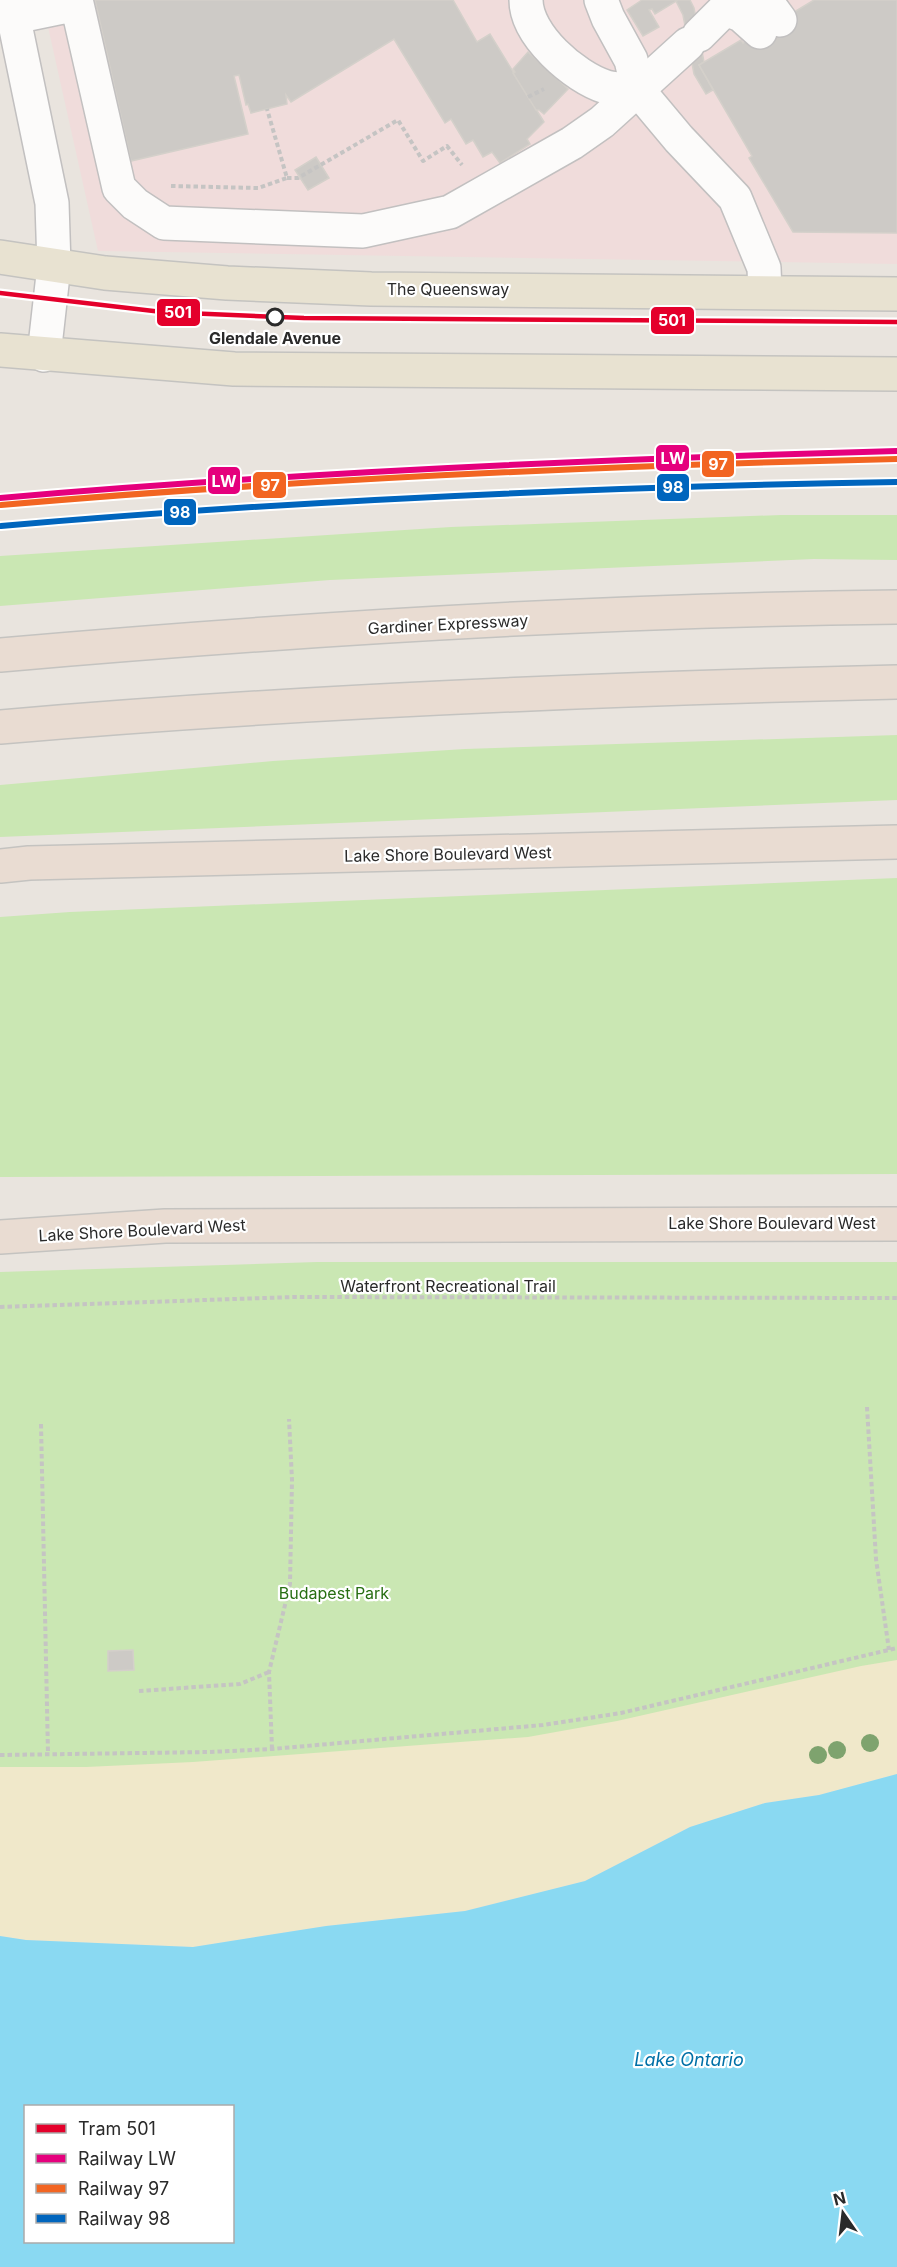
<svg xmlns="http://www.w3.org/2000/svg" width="897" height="2267" font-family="Inter,sans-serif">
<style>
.medical{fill:#f0dcdb}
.green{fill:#cae7b3}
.sand{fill:#f0e8ca}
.water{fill:#8ad9f2;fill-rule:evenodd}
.building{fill:#cdcac6;stroke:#d4d0ca;stroke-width:1.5}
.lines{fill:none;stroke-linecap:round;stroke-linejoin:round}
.minor-casing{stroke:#c2c0c0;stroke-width:36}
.major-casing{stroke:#c4c3c0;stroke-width:36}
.highway-casing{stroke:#c4c3c0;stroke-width:36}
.path{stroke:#c5c4c3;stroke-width:4;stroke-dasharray:4.5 3;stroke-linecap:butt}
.minor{stroke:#fcfbfa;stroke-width:33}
.major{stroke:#e8e2d1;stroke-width:33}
.highway{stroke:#e9dcd2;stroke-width:33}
.rail-1-casing{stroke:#fff;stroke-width:10}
.rail-2-casing{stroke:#fff;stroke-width:10}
.rail-3-casing{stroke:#fff;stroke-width:10}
.rail-1{stroke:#e5007d;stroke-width:6}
.rail-2{stroke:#f26522;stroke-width:6}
.rail-3{stroke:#0065bd;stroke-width:6}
.tram-1-casing{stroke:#fff;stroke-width:9}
.tram-1{stroke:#e4002b;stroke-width:4.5}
.tree{fill:#7ea36e}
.stop-dot{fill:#fff;stroke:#2a2a2a;stroke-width:3}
.labels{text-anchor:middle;stroke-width:4.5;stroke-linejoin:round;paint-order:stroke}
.street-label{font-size:16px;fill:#2a2a2a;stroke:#fff}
.stop-label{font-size:16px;font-weight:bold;fill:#2a2a2a;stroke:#fff}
.park-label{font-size:16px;fill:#276e12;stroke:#fff}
.water-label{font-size:18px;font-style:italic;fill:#0070a7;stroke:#fff}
.line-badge{stroke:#fff;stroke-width:2}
.badge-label{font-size:16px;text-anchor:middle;font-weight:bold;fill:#fff}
</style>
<rect width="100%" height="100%" fill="#e9e4de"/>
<polygon class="medical" points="42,0 897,0 897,264 98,251"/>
<g class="green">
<polygon points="781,515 897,515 897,560 814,559 330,580 0,606 0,556 451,527"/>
<polygon points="897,735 897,800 0,837 0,785 273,761 465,749"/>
<polygon points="897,878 897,1174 0,1177 0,917 70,912"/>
<polygon points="317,1262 897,1262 897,1774 0,1936 0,1272"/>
</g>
<polygon class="sand" points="897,1660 897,1774 819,1795 765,1803 690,1827 585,1881 465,1911 326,1926 193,1947 26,1940 0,1936 0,1767 86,1767 193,1762 528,1737 617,1721 861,1666"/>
<path class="water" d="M897,1774V2267H0V1936L26,1940L193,1947L326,1926L465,1911L585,1881L690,1827L765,1803L819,1795ZM26,2106H232V2242H26Z"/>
<g class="building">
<polygon points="95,0 453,0 477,42 490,34 544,122 527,139 530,144 500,163 492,152 483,157 473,140 466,144 451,119 445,123 394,39 291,102 286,95 287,104 251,113 248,104 246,105 239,75 234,76 248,134 131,161"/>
<polygon points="642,0 678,0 655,14 652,9 649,10 659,27 643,36 627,10"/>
<polygon points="678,0 690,0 694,8 704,62 699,65 713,90 706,94 694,74 683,15 676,1"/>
<polygon points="814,0 897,0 897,233 793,232 749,158 752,156 699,65 741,40 743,43"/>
<polygon points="528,52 568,89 544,114 539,110 536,110 513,73 515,72 513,69"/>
<polygon points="316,157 329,178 308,190 295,170"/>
<polygon points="133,1650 134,1670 108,1671 108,1651"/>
</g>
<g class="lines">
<g class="minor-casing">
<g id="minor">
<polyline points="10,0 52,203 54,266 44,355"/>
<path d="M526,0C526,35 574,77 606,87C616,90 628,89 638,90"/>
<polyline points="601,0 608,18 631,60 638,90 679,139 735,198 764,268 765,292"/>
<polyline points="761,0 772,9 780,20"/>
<polyline points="725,9 741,15 760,32"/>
<polyline points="14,17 77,4 119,188 135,204 164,223 363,231 450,212 572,143 602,122 688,44"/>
<polyline points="699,35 725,9 729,0"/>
</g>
</g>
<g class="major-casing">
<g id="major">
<polyline points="0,257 105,273 227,283 371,289 897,294"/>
<polyline points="0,350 234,369 897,374"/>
</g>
</g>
<g class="highway-casing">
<g id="highway">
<path d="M0,655C298,629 598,610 897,607"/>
<path d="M0,727C299,701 598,689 897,682"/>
<polyline points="0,866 29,863 897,842"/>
<polyline points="0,1237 165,1226 897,1224"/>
</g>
</g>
<g class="path">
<polyline points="528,97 544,89"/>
<polyline points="287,178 298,178 398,120 423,161 447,146 462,165"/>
<polyline points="171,186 258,188 287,178 267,109"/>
<polyline points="0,1307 294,1297 897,1298"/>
<polyline points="867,1407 876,1559 889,1650"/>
<polyline points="41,1424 48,1754"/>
<polyline points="139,1691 240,1684 269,1672"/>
<polyline points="272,1749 269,1672 290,1584 292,1480 289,1419"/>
<polyline points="0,1755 209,1752 272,1749 543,1725 621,1713 897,1648"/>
</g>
<use href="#minor" class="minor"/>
<use href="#major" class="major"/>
<use href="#highway" class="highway"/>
<g class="rail-1-casing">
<path id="rail-1" d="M0,498C299,472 597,459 897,451"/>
</g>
<g class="rail-2-casing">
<path id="rail-2" d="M1,505C299,479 598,466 897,459"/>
</g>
<g class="rail-3-casing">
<path id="rail-3" d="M1,526C299,500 598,487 897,482"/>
</g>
<use href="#rail-1" class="rail-1"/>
<use href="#rail-2" class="rail-2"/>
<use href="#rail-3" class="rail-3"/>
<g class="tram-1-casing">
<polyline id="tram-1" points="0,293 162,312 304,318 897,322"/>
</g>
<use href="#tram-1" class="tram-1"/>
</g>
<g class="tree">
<circle cx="870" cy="1743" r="9"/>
<circle cx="837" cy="1750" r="9"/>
<circle cx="818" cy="1755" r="9"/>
</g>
<circle class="stop-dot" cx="275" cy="317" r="8"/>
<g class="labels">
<g class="street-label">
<text x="448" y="295">The Queensway</text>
<text transform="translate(448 624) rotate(-3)" y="6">Gardiner Expressway</text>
<text transform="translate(448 854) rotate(-1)" y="6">Lake Shore Boulevard West</text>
<text x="772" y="1229">Lake Shore Boulevard West</text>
<text transform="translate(142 1230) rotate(-3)" y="6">Lake Shore Boulevard West</text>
<text x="448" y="1292">Waterfront Recreational Trail</text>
</g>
<g class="stop-label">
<text x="275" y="344">Glendale Avenue</text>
</g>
<g class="park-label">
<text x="334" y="1599">Budapest Park</text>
</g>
<g class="water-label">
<text x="689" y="2066">Lake Ontario</text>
</g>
</g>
<g class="line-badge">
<rect x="156" y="298" width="45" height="29" rx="6" fill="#e4002b"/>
<rect x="650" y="306" width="45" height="29" rx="6" fill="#e4002b"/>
<rect x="655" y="444" width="35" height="28" rx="6" fill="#e5007d"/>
<rect x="701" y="450" width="34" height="28" rx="6" fill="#f26522"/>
<rect x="207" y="466" width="34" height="29" rx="6" fill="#e5007d"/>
<rect x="252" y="471" width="35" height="28" rx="6" fill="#f26522"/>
<rect x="656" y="473" width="34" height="29" rx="6" fill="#0065bd"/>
<rect x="163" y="498" width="34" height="28" rx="6" fill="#0065bd"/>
</g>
<g class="badge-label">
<text x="178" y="318">501</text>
<text x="672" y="326">501</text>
<text x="673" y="464">LW</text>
<text x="718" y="470">97</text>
<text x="224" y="487">LW</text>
<text x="270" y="491">97</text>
<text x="673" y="493">98</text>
<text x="180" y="518">98</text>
</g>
<rect x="24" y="2105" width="210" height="138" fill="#ffffff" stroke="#aaaaaa" stroke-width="1.5"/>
<rect x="36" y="2124" width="30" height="9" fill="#e4002b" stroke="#aaaaaa" stroke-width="1.5"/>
<text x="78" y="2135" font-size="18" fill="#2a2a2a">Tram 501</text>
<rect x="36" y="2154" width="30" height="9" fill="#e5007d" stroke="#aaaaaa" stroke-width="1.5"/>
<text x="78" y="2165" font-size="18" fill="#2a2a2a">Railway LW</text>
<rect x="36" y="2184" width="30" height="9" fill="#f26522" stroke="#aaaaaa" stroke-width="1.5"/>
<text x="78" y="2195" font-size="18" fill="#2a2a2a">Railway 97</text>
<rect x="36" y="2214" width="30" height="9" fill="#0065bd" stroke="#aaaaaa" stroke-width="1.5"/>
<text x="78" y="2225" font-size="18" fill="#2a2a2a">Railway 98</text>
<g transform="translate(843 2213) rotate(346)" stroke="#ffffff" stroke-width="4.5" paint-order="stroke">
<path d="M0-4.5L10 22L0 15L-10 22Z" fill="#2a2a2a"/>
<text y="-9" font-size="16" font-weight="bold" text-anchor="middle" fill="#2a2a2a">N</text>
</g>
</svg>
